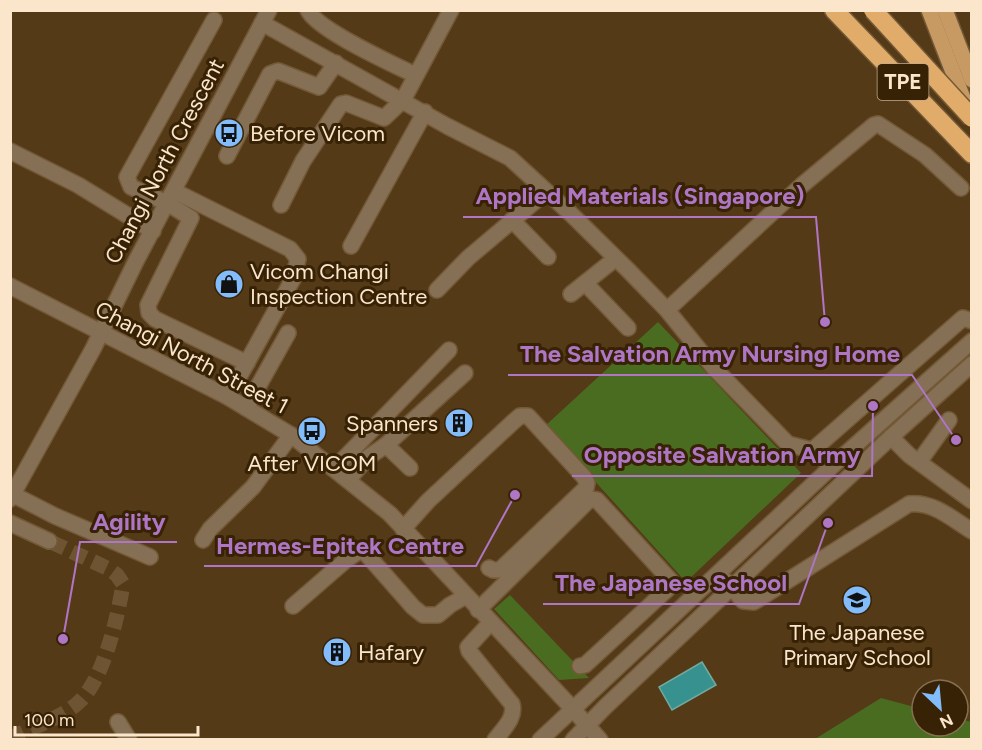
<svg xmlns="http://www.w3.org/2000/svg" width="982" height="750" font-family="Figtree,sans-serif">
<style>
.green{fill:#496c20}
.water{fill:#37918e;stroke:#72aaa0;stroke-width:1.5}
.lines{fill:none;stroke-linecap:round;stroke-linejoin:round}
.minor-tunnel{stroke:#6e5432;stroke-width:15;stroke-dasharray:15 8;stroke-linecap:butt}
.minor-casing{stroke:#735937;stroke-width:18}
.major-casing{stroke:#735937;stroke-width:18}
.highway-casing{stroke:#735937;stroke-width:21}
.minor{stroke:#856f55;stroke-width:15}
.major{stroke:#c79a64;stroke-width:15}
.highway{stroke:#e1ab69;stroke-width:18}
.highway-bridge-casing{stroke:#735937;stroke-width:21;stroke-linecap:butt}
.highway-bridge{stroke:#e1ab69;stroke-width:18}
.labels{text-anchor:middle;stroke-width:6;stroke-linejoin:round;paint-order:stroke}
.shield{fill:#372205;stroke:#c0aa90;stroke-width:1.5}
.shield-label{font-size:21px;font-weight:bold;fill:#fbe5cb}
.poi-label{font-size:22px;fill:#fbe5cb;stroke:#372205;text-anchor:start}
.street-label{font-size:22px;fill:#fbe5cb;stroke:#372205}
.leader{fill:none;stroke:#ae76c4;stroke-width:2}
.callout-dot{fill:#ae76c4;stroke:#372205;stroke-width:2}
.callout-label{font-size:24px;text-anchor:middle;font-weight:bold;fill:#ae76c4;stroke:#372205;stroke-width:6;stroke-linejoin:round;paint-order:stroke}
</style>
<rect width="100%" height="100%" fill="#553a17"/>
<g class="green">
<polygon points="658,322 801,473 686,582 545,426"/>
<polygon points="510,595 589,678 559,680 494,609"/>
<polygon points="881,698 922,709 922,726 958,726 958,718 971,722 971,739 815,739"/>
</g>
<polygon class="water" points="702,662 716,685 672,710 659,687"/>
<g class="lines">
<path class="minor-tunnel" d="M10,739C32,726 62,719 80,701C104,678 118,616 123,584L117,575L109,569L49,541"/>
<g class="minor-casing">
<g id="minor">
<path d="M308,10C317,30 393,64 415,75"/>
<polyline points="214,20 127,177 131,187 167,203 191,218 148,305 149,313 155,319 247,363"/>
<polyline points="262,23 447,126 510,158 570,213 629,271 667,310 714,368 788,444 815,451"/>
<polyline points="10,151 78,185 153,231"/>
<polyline points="227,156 270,74 278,71 319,87 336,63"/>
<polyline points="174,191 290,249 298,259 293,279 228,397"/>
<polyline points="281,205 303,161 341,104 346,103 384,118 403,100 451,10"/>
<polyline points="512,220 548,257"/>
<polyline points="351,246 425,112"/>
<polyline points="585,283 628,328"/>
<polyline points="10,286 228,397 291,435 390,514 572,708 600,740"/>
<polyline points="437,290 468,258 546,192"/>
<polyline points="571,294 615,259"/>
<polyline points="667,310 801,186 874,125 878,124 925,155 961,188"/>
<polyline points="246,408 288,333"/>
<polyline points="891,437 909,455 972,501"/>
<polyline points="386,445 465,373"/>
<polyline points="919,462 949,420"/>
<polyline points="831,467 815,451 815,448 963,318 972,321"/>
<polyline points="334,469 449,350"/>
<polyline points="348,480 367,458 386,445 410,468"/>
<polyline points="10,493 55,516 150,557"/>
<polyline points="10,499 93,349 136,261 269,10"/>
<polyline points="10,523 49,541"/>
<polyline points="403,529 428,501 513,422 520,416 528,416 584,477 587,483 586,488 500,570 493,570 489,568"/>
<polyline points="203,540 210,529 253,487 291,435"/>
<path d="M726,581L743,601L754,602L909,504C933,501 952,519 972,531"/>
<polyline points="293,606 346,560 362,549 413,607 423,615 438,615 450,605 466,596"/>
<polyline points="478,610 590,499 597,500 672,582 672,585 585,665 580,666"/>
<path d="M491,622L468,647L469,651L512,704C516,718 503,729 495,740"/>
<polyline points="118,722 129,740"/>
<polyline points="540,740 841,458 972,341"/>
<polyline points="573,740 605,707 891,437 972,364"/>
</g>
</g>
<g class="major-casing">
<g id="major">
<polyline points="929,10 968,111"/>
<polyline points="945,10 972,80"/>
</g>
</g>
<g class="highway-casing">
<polyline id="highway" points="834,10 972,154"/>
</g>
<use href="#minor" class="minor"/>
<use href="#major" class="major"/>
<use href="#highway" class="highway"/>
<g class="highway-bridge-casing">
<polyline id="highway-bridge" points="873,10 972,118"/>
</g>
<use href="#highway-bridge" class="highway-bridge"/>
</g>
<defs>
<g id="bus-disc" transform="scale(1.5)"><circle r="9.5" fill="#82bcfa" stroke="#372205"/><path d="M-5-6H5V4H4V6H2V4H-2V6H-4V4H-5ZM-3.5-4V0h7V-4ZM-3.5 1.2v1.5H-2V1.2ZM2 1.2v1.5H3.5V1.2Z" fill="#111"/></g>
<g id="shop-disc" transform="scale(1.5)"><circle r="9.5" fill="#82bcfa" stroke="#372205"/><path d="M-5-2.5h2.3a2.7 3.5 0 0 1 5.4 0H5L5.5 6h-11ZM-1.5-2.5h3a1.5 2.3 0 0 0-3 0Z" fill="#111"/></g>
<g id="building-disc" transform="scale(1.5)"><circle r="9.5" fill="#82bcfa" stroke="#372205"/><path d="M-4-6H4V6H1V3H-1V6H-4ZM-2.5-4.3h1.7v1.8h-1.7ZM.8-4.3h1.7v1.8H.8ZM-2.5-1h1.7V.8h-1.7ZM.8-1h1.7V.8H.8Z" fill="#111"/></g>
<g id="school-disc" transform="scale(1.5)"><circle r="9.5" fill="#82bcfa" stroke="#372205"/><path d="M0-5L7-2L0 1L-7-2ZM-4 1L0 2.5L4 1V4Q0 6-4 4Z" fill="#111"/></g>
</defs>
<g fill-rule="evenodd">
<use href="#bus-disc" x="229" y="133"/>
<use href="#shop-disc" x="229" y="284"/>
<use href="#building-disc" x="459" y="423"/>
<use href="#bus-disc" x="312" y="431"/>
<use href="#school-disc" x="857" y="600"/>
<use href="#building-disc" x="337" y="652"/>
</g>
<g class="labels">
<rect class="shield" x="877.5" y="64" width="51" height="36" rx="4.5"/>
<g class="shield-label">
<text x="903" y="89">TPE</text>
</g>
<g class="poi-label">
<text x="250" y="141">Before Vicom</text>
<text x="250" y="279">Vicom Changi<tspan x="250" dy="25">Inspection Centre</tspan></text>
<text x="438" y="431" text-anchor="end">Spanners</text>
<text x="312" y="471" text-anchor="middle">After VICOM</text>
<text x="857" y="640" text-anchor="middle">The Japanese<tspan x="857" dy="25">Primary School</tspan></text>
<text x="358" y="660">Hafary</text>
</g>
<g class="street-label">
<text transform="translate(164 161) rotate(-62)" y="8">Changi North Crescent</text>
<text transform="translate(192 357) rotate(28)" y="8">Changi North Street 1</text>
</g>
</g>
<path class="leader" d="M825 322L816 217H463M956 440L912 375H508M873 406L872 476H572M63 639L80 542H177M515 495L476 566H204M828 523L799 604H543"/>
<g class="callout-dot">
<circle cx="825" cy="322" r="6"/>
<circle cx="956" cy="440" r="6"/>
<circle cx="873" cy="406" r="6"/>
<circle cx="63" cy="639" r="6"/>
<circle cx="515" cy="495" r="6"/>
<circle cx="828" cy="523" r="6"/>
</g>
<g class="callout-label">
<text x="640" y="204">Applied Materials (Singapore)</text>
<text x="710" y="362">The Salvation Army Nursing Home</text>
<text x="722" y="463">Opposite Salvation Army</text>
<text x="129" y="530">Agility</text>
<text x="340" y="554">Hermes-Epitek Centre</text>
<text x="671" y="591">The Japanese School</text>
</g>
<rect width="982" height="750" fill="none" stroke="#fbe5cb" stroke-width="24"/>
<g transform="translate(940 708) rotate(154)"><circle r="28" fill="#372205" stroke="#857054" stroke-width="1.5"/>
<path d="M0-4.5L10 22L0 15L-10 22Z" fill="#82bcfa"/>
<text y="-9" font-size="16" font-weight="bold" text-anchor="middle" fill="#fbe5cb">N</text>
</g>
<path d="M15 726v9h183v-9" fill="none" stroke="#fbe5cb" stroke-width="3"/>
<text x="24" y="726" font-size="18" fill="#fbe5cb" stroke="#372205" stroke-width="4.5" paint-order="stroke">100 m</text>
</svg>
